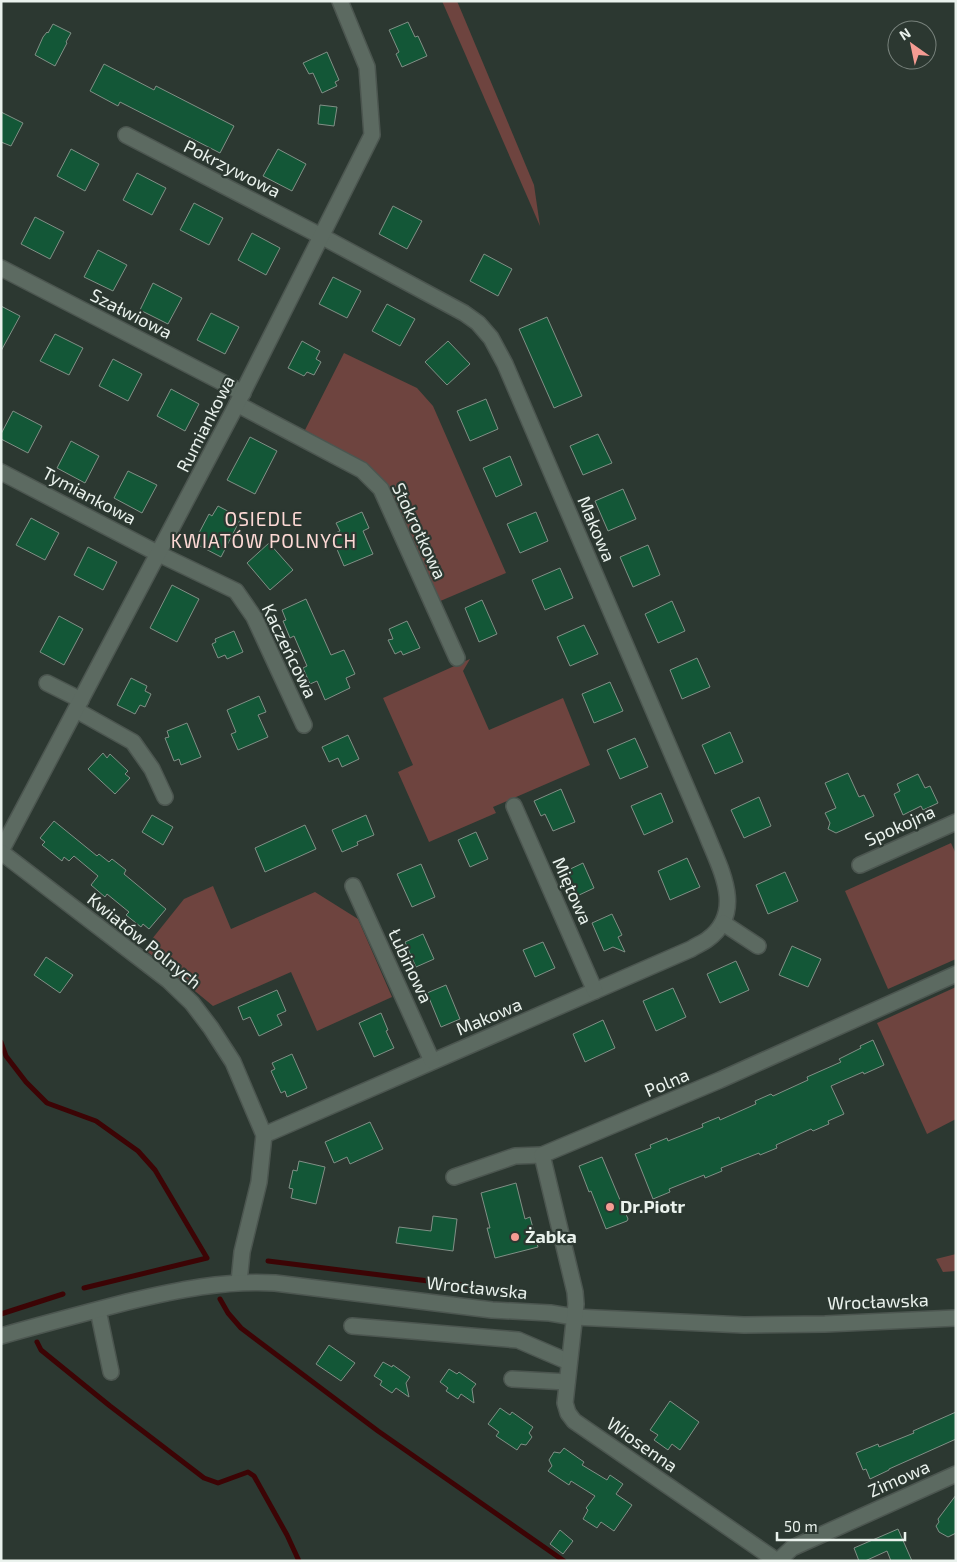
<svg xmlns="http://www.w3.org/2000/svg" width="957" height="1562" font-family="'Exo 2',sans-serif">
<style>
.green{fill:#6e443f}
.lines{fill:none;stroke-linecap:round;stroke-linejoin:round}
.stream{stroke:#3c0405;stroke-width:5}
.building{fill:#135737;stroke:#818f86}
.minor-casing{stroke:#4c5650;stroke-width:18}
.minor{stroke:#5c6a61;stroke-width:15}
.poi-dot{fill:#f59c93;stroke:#2c3831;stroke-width:2}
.labels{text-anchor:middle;stroke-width:4.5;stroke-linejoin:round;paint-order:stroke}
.street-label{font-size:18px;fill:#eaf2ed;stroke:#2c3831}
.poi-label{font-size:18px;font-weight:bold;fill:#eaf2ed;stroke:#2c3831;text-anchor:start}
.neighbourhood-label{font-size:19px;letter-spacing:1px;fill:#fdd9d5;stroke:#2c3831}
</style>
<rect width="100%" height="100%" fill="#2c3831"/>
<g class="green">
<polygon points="442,1 457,1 465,20 534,185 540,226"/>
<polygon points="344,353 417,388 433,406 506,573 438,602 366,465 305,430"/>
<polygon points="470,659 463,671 489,730 563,698 590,765 493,807 496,813 429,842 398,772 413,765 383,698"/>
<polygon points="951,843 956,854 956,959 888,989 845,891"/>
<polygon points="213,886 231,929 315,892 358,919 392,997 317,1031 291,972 213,1006 144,949 184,899"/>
<polygon points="956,987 956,1119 927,1134 877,1023"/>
<polygon points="956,1254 956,1271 943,1272 936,1259"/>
</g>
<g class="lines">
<g class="stream">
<polyline points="1,1042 6,1056 26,1082 47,1103 96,1121 138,1151 155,1170 207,1258 84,1288"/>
<polyline points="268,1261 525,1293"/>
<polyline points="220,1299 228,1313 241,1328 378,1431 564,1561"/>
<polyline points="1,1314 63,1294"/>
<polyline points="37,1342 41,1350 110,1406 204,1478 218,1483 248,1472 254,1476 287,1535 299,1561"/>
</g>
</g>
<g class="building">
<polygon points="408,22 415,37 418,36 427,56 402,67 396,54 399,52 389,30"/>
<polygon points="53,24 71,33 66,42 67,43 55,66 35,55 43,37 47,32 48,33"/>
<polygon points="327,52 339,80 335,82 337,86 322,93 313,73 309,74 303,63"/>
<polygon points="104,64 154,90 156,86 234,126 220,153 120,102 118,106 90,91"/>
<polygon points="320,105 337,107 334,126 318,124"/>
<polygon points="1,112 23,123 11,146 1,142"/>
<polygon points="71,149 99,164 85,191 57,176"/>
<polygon points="278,149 306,164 292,191 263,176"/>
<polygon points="137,173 166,188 152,215 123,200"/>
<polygon points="194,203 223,218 209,245 180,230"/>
<polygon points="393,206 422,221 407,249 379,234"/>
<polygon points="35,217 64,232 50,259 21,244"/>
<polygon points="252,233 280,248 266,275 238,260"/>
<polygon points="98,250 127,265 113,291 84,277"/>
<polygon points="484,254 512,269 498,296 470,281"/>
<polygon points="333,277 361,291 347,318 319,304"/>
<polygon points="153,283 182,298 168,324 140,310"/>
<polygon points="387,304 415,319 400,346 372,331"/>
<polygon points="1,306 20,316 1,351"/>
<polygon points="211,313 239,327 225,354 197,340"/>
<polygon points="547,317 582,396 554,408 519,329"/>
<polygon points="55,334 83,348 69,375 40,361"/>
<polygon points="302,341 320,351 316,359 321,362 314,375 307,372 304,376 288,368"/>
<polygon points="448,341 470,364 447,385 425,362"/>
<polygon points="113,359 142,374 128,401 99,386"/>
<polygon points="171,389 199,404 185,431 157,416"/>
<polygon points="486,399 498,429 470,441 457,411"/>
<polygon points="13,411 42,426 28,453 1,439 1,434"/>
<polygon points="598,434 612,463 583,475 570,446"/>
<polygon points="250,437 277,451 255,494 227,480"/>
<polygon points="71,441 99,456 85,483 57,468"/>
<polygon points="510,456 522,485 496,497 483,468"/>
<polygon points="128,471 157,485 142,513 114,498"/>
<polygon points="623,489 636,519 608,531 595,501"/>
<polygon points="218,506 241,518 221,557 198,545 203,535 199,533 209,514 212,516"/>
<polygon points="362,512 369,528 363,531 373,554 344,566 331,535 340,531 336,523"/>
<polygon points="536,512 548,541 520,553 507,524"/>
<polygon points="31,518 59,533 45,560 16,545"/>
<polygon points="269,543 293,570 270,590 247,563"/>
<polygon points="648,545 660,575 633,587 620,557"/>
<polygon points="88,547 117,562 103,590 74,575"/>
<polygon points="560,568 573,598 545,610 532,580"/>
<polygon points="172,585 199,599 177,642 150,628"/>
<polygon points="306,599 331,655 344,650 355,674 346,678 350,688 325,700 317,681 310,684 303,668 307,666 294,636 290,638 283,621 286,620 282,610"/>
<polygon points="482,600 497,634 479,642 465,608"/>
<polygon points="672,601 685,631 658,643 645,614"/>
<polygon points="59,616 83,629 64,665 40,652"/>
<polygon points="407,621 420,648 403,655 401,651 395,654 388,640 393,639 389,629"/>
<polygon points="584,625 598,654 570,666 557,637"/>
<polygon points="234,631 243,652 227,659 225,655 218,658 212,644 216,642 215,639"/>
<polygon points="697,658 710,687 682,699 670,670"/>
<polygon points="131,678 147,686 145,691 151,694 145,707 140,705 135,714 117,705"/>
<polygon points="610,682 623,711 594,723 582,694"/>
<polygon points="259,696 266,712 258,715 268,737 238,750 231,734 236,732 227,710"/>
<polygon points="187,723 201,757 181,765 179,759 174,761 165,738 169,737 167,731"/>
<polygon points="730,732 743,762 715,774 702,745"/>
<polygon points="348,735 359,759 342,767 338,758 329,762 322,747"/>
<polygon points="635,738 648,767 620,779 607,750"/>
<polygon points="103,753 107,758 110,754 128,771 125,774 130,778 115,794 88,769"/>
<polygon points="848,773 859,797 864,795 874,816 836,833 828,829 830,823 825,813 836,808 825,783"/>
<polygon points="918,774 925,788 930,786 938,803 923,810 921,806 903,815 894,794 900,791 897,784"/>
<polygon points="561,789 575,822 553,831 545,814 541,816 534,801"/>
<polygon points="661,793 673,822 644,835 631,806"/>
<polygon points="759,797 771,826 744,838 731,810"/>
<polygon points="152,815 173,827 163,845 142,832"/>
<polygon points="366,815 374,835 357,842 358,845 342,852 332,830"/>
<polygon points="54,821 97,856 99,854 109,862 112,859 126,870 124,874 166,909 149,929 143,924 141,927 126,915 129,912 107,894 105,897 91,885 98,876 74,856 69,861 64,857 62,861 42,845 45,842 40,838"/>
<polygon points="305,825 316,849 265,872 255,848"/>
<polygon points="476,832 488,859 470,867 458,840"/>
<polygon points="687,858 700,887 670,900 658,871"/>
<polygon points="583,863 594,888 577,896 566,871"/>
<polygon points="421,864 435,897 412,907 397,874"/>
<polygon points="785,872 798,901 768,914 756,885"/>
<polygon points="612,914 622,935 618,937 625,952 613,947 604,951 592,923"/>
<polygon points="423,934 434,959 416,967 405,942"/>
<polygon points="543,942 555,968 535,977 523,950"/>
<polygon points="792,946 821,959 808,987 779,975"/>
<polygon points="46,957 73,975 60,993 34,975"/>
<polygon points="736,961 749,990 720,1003 707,974"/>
<polygon points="446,985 460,1019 441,1027 427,993"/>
<polygon points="673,988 686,1017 656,1031 643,1001"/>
<polygon points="277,990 286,1011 277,1015 282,1025 259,1036 250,1017 243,1020 238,1007"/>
<polygon points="381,1013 388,1030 386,1031 394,1048 374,1057 359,1023"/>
<polygon points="603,1020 615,1048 585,1062 573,1034"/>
<polygon points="873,1040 884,1065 864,1074 863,1072 831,1086 844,1114 828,1121 829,1124 813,1131 811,1129 776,1145 777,1148 760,1155 759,1153 721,1168 722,1171 705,1178 704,1175 669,1189 670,1192 653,1199 635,1154 651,1148 650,1145 667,1138 668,1141 703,1127 702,1124 719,1117 720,1120 756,1104 755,1101 771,1094 773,1096 808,1080 807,1077 841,1062 839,1059 861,1048 860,1046"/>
<polygon points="292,1054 307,1088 287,1097 285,1091 281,1093 271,1071 275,1069 272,1063"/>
<polygon points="370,1122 383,1149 350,1164 347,1157 334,1163 325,1142"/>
<polygon points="602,1157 628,1219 627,1221 606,1229 591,1191 589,1192 579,1166"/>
<polygon points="299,1161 325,1167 316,1204 291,1198 293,1189 289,1188 293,1170 297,1171"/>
<polygon points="516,1183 525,1219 530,1217 538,1247 495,1258 487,1228 490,1228 481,1193"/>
<polygon points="433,1216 457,1219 453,1251 396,1243 399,1227 431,1231"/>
<polygon points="329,1345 355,1363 341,1381 316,1364"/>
<polygon points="383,1362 392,1367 393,1365 410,1377 406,1383 409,1397 396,1388 392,1393 380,1385 382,1381 374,1376"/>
<polygon points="449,1369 457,1374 459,1372 476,1384 472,1389 474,1403 461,1394 458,1399 446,1391 448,1388 440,1382"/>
<polygon points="670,1401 699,1422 680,1450 672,1444 668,1450 654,1440 658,1435 650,1430"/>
<polygon points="500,1408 510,1415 512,1412 533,1427 529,1433 532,1437 526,1445 521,1444 517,1450 496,1436 499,1432 488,1424"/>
<polygon points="956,1412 956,1439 889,1469 889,1470 870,1479 866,1469 863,1470 856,1453 878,1444 879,1447 914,1433 913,1431"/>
<polygon points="564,1448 584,1462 582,1465 607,1480 610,1475 623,1484 616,1494 632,1505 614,1531 601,1522 597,1528 583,1519 588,1510 586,1508 595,1496 571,1481 569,1485 548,1471 552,1466 549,1460 554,1452 560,1453"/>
<polygon points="956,1495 956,1533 948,1537 939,1532 936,1526 939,1522 938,1519"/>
<polygon points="898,1529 912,1561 891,1561 887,1551 865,1561 859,1561 854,1548"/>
<polygon points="560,1530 573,1541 563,1554 550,1544"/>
</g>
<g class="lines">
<g class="minor-casing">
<g id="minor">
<path d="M126,135L321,236L464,313L478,323L491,338L505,364L706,833C719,867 746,911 708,939C703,943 697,945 691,949L264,1135"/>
<polyline points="1,268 243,393"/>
<polyline points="237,404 362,470 381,489 457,658"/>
<polyline points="1,472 159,554 236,591 254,617 304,725"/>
<polyline points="47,683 81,700"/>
<polyline points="76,710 133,742 152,769 165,797"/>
<polyline points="514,806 595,991"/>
<polyline points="1,851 237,404 372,135 367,67 340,1"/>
<polyline points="1,852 168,980 192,1003 211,1028 233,1062 264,1135 259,1182 242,1252 239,1282"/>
<polyline points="860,865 956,822"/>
<polyline points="353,886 432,1061"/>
<polyline points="723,923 758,946"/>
<polyline points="454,1177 515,1156 542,1155"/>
<polyline points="98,1310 111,1372"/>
<polyline points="352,1326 518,1340 569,1362"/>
<path d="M1,1336C43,1324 85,1313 127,1302C177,1290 225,1280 275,1283L492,1310L550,1313L574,1317L744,1325L825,1324L956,1318"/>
<polyline points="512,1379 567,1382"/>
<polyline points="777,1561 574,1421 568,1413 565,1403 576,1304 575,1292 542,1155 720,1080 956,974"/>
<polyline points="778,1561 792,1548 956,1474"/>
</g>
</g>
<use href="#minor" class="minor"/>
</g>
<g class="poi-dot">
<circle cx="610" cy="1207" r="5"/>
<circle cx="515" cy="1237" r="5"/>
</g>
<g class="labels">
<g class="street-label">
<text transform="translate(232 169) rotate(27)" y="6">Pokrzywowa</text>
<text transform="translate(131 314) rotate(27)" y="6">Szałwiowa</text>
<text transform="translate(206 424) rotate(-63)" y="6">Rumiankowa</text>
<text transform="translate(89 496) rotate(28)" y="6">Tymiankowa</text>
<text transform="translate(596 529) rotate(67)" y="6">Makowa</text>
<text transform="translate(419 531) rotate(65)" y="6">Stokrotkowa</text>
<text transform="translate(289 651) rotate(64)" y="6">Kaczeńcowa</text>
<text transform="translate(900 826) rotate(-24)" y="6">Spokojna</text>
<text transform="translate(572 891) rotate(66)" y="6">Miętowa</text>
<text transform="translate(144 941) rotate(39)" y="6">Kwiatów Polnych</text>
<text transform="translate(410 966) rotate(65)" y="6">Łubinowa</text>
<text transform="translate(489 1017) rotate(-23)" y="6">Makowa</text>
<text transform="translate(667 1083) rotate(-23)" y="6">Polna</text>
<text transform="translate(477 1288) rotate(6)" y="6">Wrocławska</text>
<text transform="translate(878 1302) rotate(-2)" y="6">Wrocławska</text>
<text transform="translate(642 1445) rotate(35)" y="6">Wiosenna</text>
<text transform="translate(899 1479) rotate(-24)" y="6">Zimowa</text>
</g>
<g class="poi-label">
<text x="620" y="1213">Dr.Piotr</text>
<text x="525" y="1243">Żabka</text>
</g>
<g class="neighbourhood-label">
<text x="264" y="526">OSIEDLE<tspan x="264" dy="22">KWIATÓW POLNYCH</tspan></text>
</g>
</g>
<rect width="957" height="1562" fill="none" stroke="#eaf2ed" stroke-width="5"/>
<g transform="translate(912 45) rotate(327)"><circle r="24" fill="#2c3831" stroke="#78827c"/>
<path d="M0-4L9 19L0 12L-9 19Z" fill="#f59c93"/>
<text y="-8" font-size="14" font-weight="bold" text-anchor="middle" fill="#eaf2ed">N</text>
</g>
<path d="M777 1532v8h128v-8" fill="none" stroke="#eaf2ed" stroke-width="2.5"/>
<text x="784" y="1532" font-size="15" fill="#eaf2ed" stroke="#2c3831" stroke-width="4" paint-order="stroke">50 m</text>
</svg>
